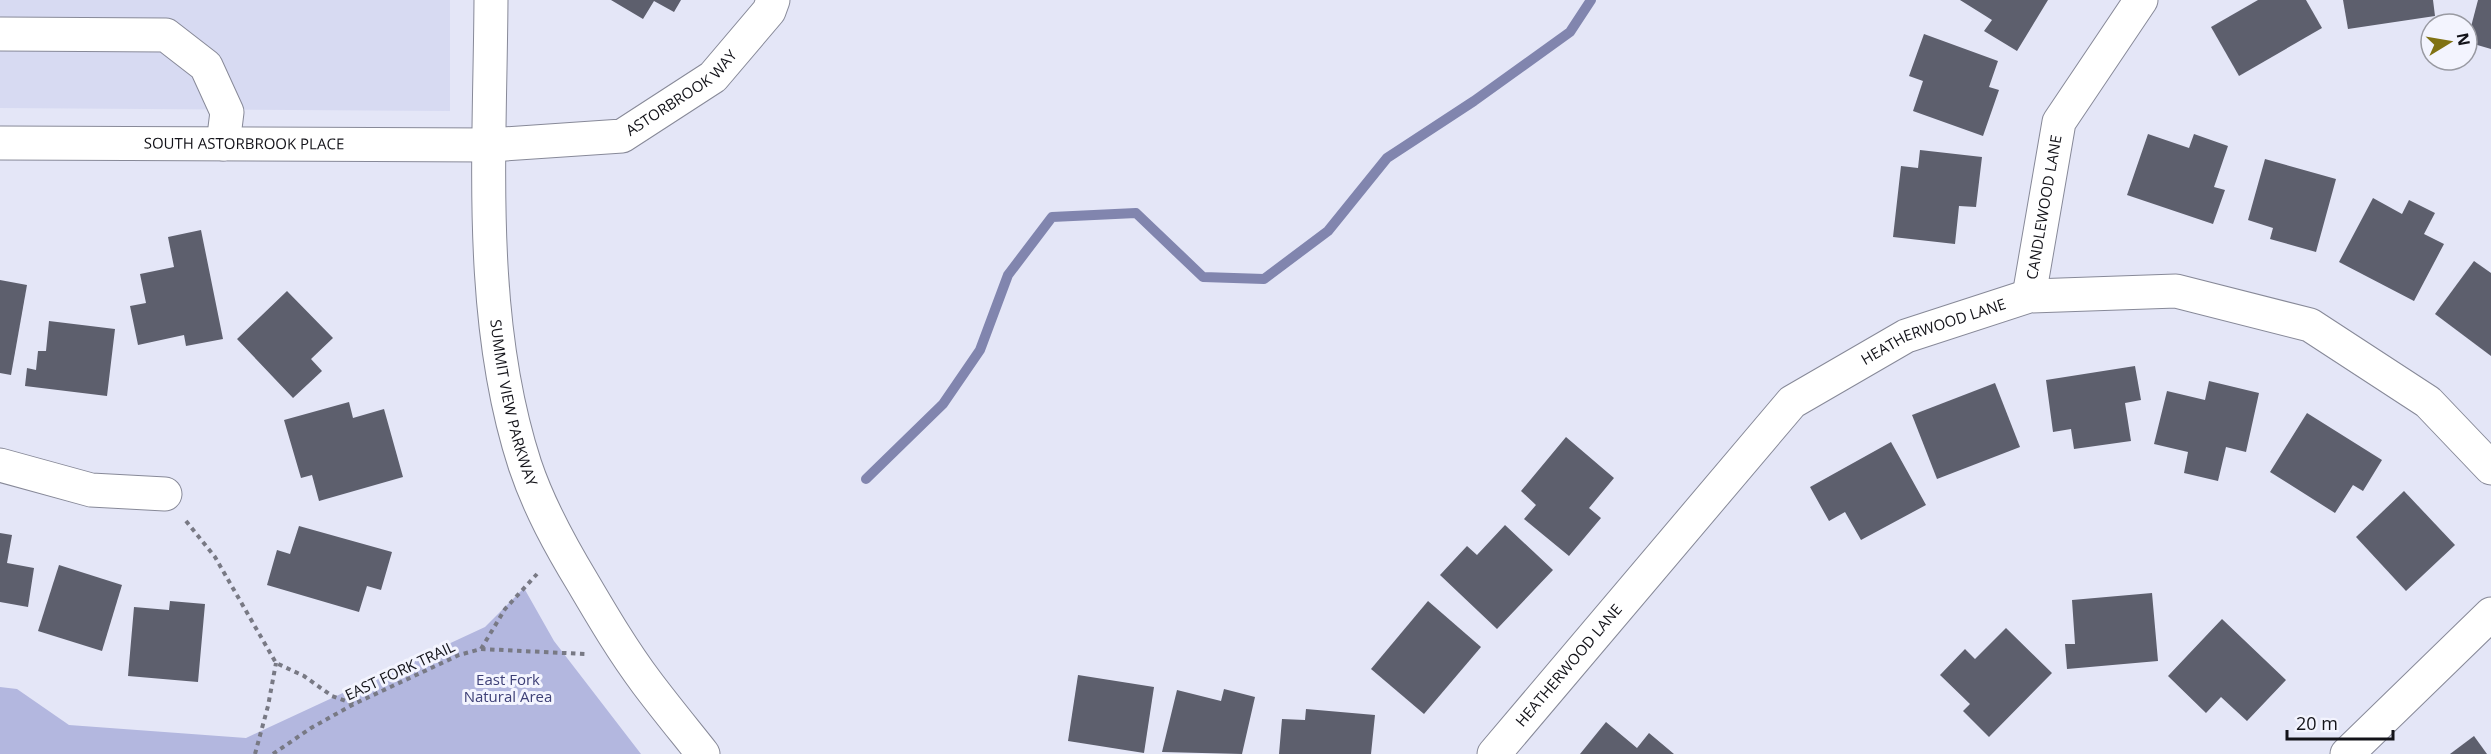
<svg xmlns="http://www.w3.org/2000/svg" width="2491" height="754" font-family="'Open Sans',sans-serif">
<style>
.built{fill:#d7daf2}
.green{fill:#b3b7df}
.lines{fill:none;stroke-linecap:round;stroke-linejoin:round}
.stream{stroke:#8185ae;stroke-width:10}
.building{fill:#5d5f6d}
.minor-casing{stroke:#878998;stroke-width:35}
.path{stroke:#787984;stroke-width:4;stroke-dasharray:4.5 4.5;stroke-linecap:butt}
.minor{stroke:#fff;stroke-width:33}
.labels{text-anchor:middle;stroke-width:6;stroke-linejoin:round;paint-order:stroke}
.street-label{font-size:15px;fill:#131319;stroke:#f3f4fe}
.park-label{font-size:15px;fill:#3e4077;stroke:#f3f4fe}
</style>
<rect width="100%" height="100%" fill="#e4e6f7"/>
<polygon class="built" points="0,0 450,0 450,111 0,108"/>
<polygon class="green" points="524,588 554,641 641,754 0,754 0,687 17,689 69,725 246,738 485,627"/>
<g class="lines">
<polyline class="stream" points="866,479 943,404 980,350 1008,275 1052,217 1136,213 1203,277 1264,279 1328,231 1387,158 1474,101 1570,32 1591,0"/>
</g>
<g class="building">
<polygon points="611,0 681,0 674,12 654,1 643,19"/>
<polygon points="1960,0 2048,0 2017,51 1984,31 1992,20"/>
<polygon points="2258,0 2306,0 2322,28 2239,76 2211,27"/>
<polygon points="2343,0 2433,0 2435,16 2348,29"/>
<polygon points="2478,0 2491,0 2491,49 2467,42"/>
<polygon points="1924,34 1998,61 1989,87 1999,90 1983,136 1913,111 1923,81 1909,76"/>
<polygon points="2148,134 2189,148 2194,134 2228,146 2214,187 2225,190 2213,224 2127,195"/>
<polygon points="1920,150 1982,157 1976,207 1959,206 1955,244 1893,237 1901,166 1918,168"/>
<polygon points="2265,159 2336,179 2316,252 2270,239 2273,228 2248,220"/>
<polygon points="2373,198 2402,214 2409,200 2435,213 2424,234 2444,244 2414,301 2339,262"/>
<polygon points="201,230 223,339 186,346 184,335 138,345 130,306 146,303 140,274 174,267 168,237"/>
<polygon points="2474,261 2491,273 2491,356 2435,314"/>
<polygon points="0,280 27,285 11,375 0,373"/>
<polygon points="287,291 333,338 311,359 322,371 293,398 237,339"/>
<polygon points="49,321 115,329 107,396 25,386 27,368 36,370 38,351 46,351"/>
<polygon points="2135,366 2141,400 2125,403 2131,441 2074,449 2071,429 2053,432 2046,380"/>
<polygon points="2209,381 2259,393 2246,452 2226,447 2218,481 2184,473 2188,452 2154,444 2167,391 2205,400"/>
<polygon points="1995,383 2020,447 1937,479 1912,415"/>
<polygon points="349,402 353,418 384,409 403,477 319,501 312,475 301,478 284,420"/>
<polygon points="2307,413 2382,460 2363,491 2353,485 2335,513 2270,472"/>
<polygon points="1566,437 1614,478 1589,508 1601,518 1569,556 1524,519 1536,505 1521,491"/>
<polygon points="1891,442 1926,505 1861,540 1845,512 1829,521 1810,487"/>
<polygon points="2404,491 2455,545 2406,591 2356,537"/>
<polygon points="1505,525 1553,570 1497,629 1440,575 1467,546 1477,555"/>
<polygon points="299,526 392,552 381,590 367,586 359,612 267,585 277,550 290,554"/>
<polygon points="0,533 12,535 7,563 34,568 28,607 0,602"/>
<polygon points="59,565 122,585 102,651 38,631"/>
<polygon points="2152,593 2158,661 2067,669 2065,644 2075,644 2072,600"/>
<polygon points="170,601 205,604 198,682 128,676 134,607 169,610"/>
<polygon points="1428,601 1481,647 1424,714 1371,669"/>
<polygon points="2222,619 2286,680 2247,721 2221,697 2206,713 2168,676"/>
<polygon points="2006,628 2052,673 1989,737 1963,711 1970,704 1940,675 1965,649 1975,659"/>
<polygon points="1078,675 1154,687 1144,753 1068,741"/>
<polygon points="1224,689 1255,697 1242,754 1162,752 1177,690 1221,701"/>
<polygon points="1306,709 1375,715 1371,754 1279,754 1282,719 1305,720"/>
<polygon points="1606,722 1637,748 1649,733 1674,754 1580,754"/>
<polygon points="2474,736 2487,754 2450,754"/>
</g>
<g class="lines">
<g class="minor-casing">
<g id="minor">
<path id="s1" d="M491,0C490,153 477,318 525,465C539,507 560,545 583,583C603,617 623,651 647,683C665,707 684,730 703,754"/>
<polyline points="0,34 166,35 206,66 227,112 223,144"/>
<path id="s2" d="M0,143L490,145L622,136L713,77L769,11L773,0"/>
<path id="s3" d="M2029,296L2059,122L2141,0"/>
<polyline points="0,465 91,490 165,494"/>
<path id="s4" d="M1494,754L1792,402L1906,336L2029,296L2176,291L2310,325L2428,402L2491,468"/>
<polyline points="2347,754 2491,614"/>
</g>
</g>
<g class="path">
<polyline points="186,521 215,557 276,663 304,676 332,696 354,704"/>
<polyline points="481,649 505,609 537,574"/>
<polyline points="255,754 268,706 276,663"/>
<polyline points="273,754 311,728 354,704 459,655 481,649 585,654"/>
</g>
<use href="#minor" class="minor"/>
</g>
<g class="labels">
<g class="street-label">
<text dy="5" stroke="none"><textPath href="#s2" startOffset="696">ASTORBROOK WAY</textPath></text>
<text dy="5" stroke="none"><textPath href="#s2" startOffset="244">SOUTH ASTORBROOK PLACE</textPath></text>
<text dy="5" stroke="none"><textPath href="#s3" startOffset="90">CANDLEWOOD LANE</textPath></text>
<text dy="5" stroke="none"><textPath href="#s4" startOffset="620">HEATHERWOOD LANE</textPath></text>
<text dy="5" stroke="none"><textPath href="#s1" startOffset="405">SUMMIT VIEW PARKWAY</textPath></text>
<text dy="5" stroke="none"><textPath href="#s4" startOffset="116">HEATHERWOOD LANE</textPath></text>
<text transform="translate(400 671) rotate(-25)" y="5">EAST FORK TRAIL</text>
</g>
<g class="park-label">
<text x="508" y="685">East Fork<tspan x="508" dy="17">Natural Area</tspan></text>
</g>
</g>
<g transform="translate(2449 42) rotate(79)"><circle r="28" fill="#f3f4fe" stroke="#999aa2" stroke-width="1.5"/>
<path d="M0-4.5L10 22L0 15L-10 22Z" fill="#807213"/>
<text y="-9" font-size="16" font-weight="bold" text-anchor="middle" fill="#131319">N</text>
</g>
<path d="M2287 730v9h106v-9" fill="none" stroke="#131319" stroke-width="3"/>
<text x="2296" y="730" font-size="18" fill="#131319" stroke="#f3f4fe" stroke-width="4.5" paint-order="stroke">20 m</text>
</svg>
